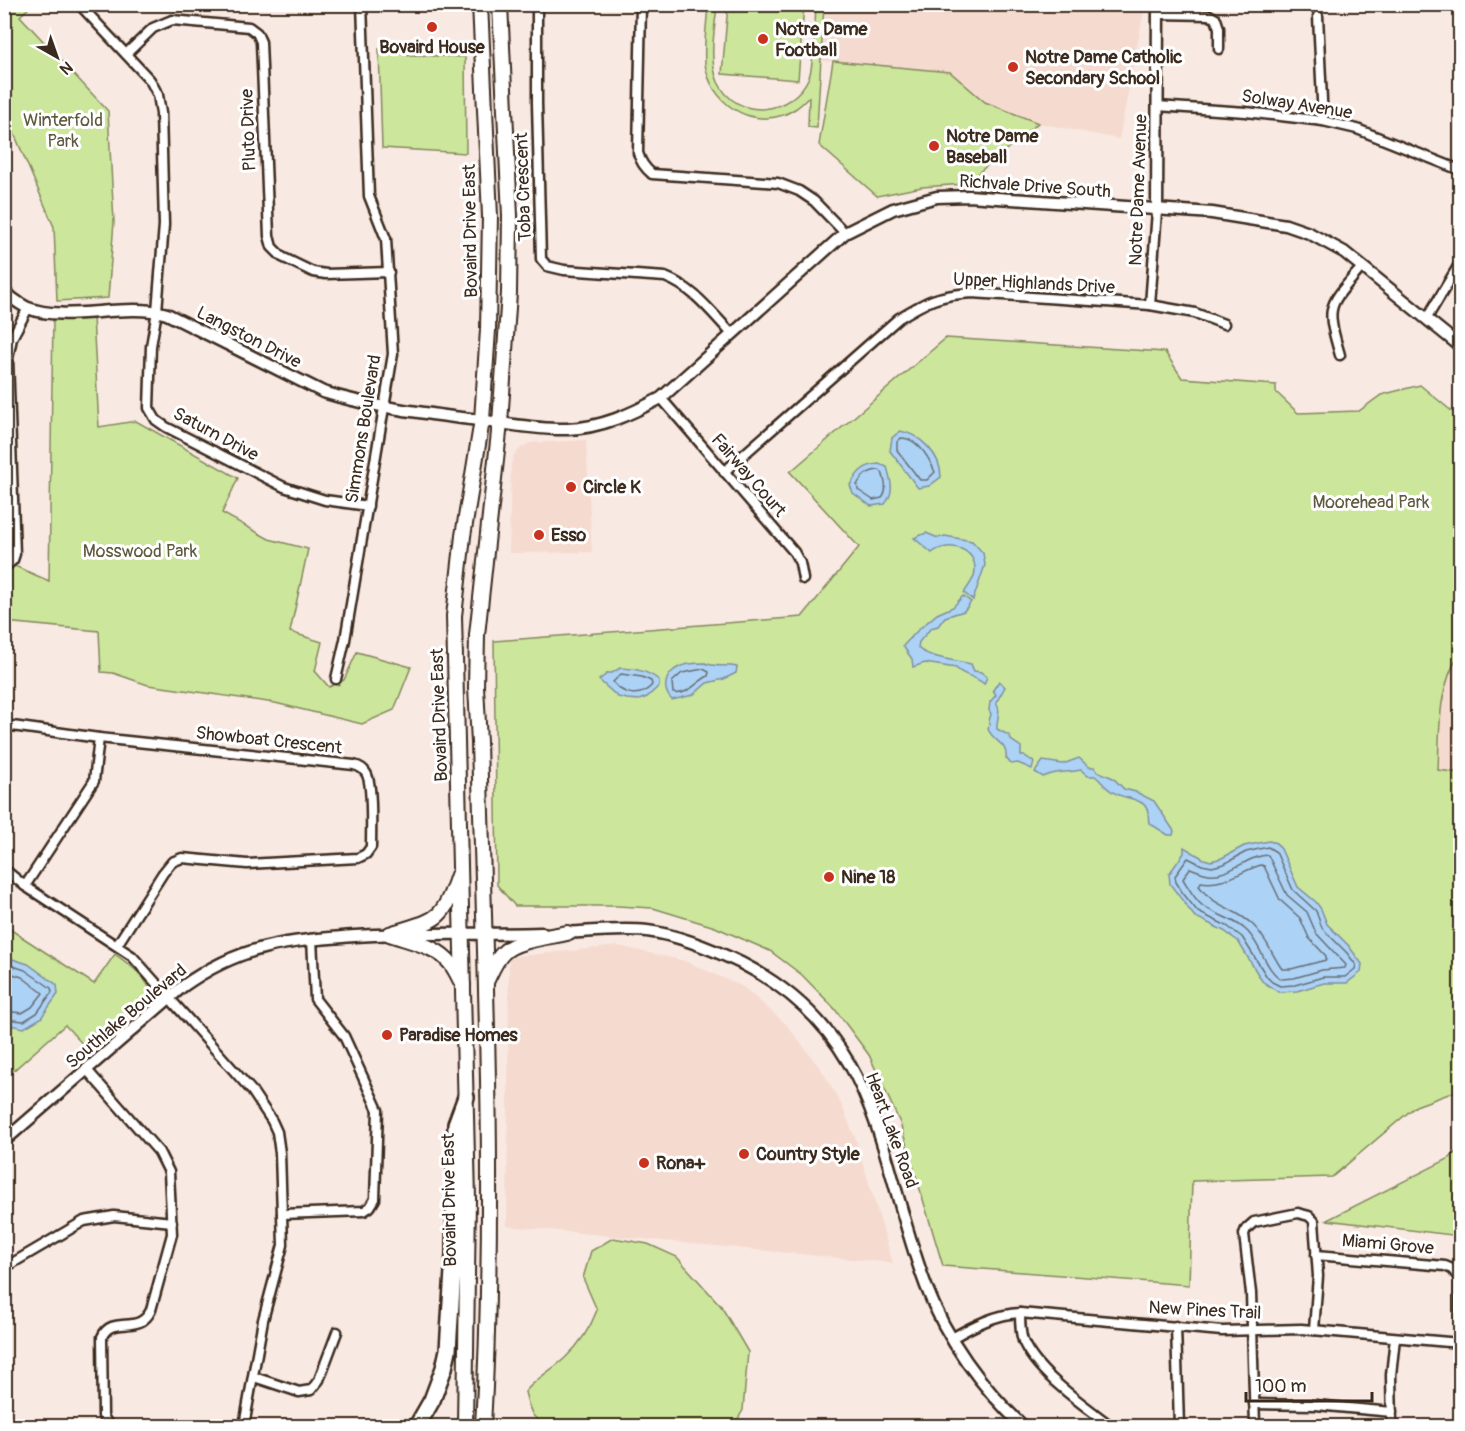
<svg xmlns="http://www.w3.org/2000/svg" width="1465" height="1431" font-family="Pangolin,sans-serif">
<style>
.built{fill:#f5dacf}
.green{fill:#cce69c;stroke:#84885d;stroke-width:1.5}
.water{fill:#acd2f5;stroke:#7f8f9f;stroke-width:1.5}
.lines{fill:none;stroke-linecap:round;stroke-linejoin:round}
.shore{stroke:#686d74;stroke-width:1.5}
.minor-casing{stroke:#3b2a1e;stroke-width:13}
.tertiary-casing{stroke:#3b2a1e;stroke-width:15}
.primary-casing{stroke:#3b2a1e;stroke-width:18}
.motorway-casing{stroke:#3b2a1e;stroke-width:20}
.minor{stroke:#fff;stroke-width:8}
.tertiary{stroke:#fff;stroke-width:10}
.primary{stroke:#fff;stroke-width:14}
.motorway{stroke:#fff;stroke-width:15}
.poi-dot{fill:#c8321e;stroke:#fff;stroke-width:2}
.labels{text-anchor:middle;stroke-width:6;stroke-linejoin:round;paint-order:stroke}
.poi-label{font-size:18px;font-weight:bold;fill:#3b2a1e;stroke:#fff;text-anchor:start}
.street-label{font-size:18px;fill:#3b2a1e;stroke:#fff}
.park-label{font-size:18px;fill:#5f593e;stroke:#fff}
</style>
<rect width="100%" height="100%" fill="#f9e9e3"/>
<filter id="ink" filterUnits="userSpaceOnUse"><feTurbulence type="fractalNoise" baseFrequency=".0167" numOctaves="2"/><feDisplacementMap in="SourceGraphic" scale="12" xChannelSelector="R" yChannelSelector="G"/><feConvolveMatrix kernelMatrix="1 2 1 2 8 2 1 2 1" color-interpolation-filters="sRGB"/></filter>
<g filter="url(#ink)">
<g class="built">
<polygon points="826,5 1145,5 1119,139 1038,123 991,106 950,72 822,61"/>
<polygon points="586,440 592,552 509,553 511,465 514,455 521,448 530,443"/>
<polygon points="1460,652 1460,773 1438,770 1441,697 1454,662"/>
<polygon points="618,946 685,961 743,987 786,1024 823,1072 841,1104 856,1140 893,1263 507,1226 509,957"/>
</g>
<g class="green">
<polygon points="4,5 32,5 20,16 108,111 114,222 108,298 57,301 54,227 5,112"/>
<path d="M708,5H717C715,28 708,59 718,82C737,122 792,115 809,77C814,65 815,21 816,5H824L817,128L808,127L809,97C805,101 800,106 795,109C759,132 715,109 706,69C702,54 707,22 708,5Z"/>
<polygon points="728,5 804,5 798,80 722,74"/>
<polygon points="379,49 410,55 465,57 466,153 382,148"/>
<polygon points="833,61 950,72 985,102 1038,123 965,184 922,187 877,196 819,145"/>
<polygon points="93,317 99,427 136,421 238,478 222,513 269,539 308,549 290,632 322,642 315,671 329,687 344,680 357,652 411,667 394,710 362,724 275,703 148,685 113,673 101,672 99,631 5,622 4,571 15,566 49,581 53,318"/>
<path d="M946,338L1165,352L1182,378L1276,385V392L1298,413L1359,411L1381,395L1420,385L1460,418V652C1437,691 1440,726 1438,770L1460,773V1090L1416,1106L1332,1177L1192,1181L1189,1285L943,1266L900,1123L869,1055L834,1008L802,975L770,951L715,927L653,908L617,906H515L497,885L494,641L802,617L859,547L790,472Z"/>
<path d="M5,926L94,984L115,954C129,964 149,978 152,996L88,1050L65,1025L5,1078Z"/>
<polygon points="1460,1147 1460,1236 1327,1220 1450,1158"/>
<path d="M613,1238L648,1244L677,1257L721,1306L748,1352L743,1410L734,1426H556C533,1424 530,1413 525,1392C536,1378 552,1370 565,1358C581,1343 590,1329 597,1310L583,1278L591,1251Z"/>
</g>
<g class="water">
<path d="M900,431C920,434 941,455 941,477L929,486L918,488L890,451L892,438Z"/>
<path d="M879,464L887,467C891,481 895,492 885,504L871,506L853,493L850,485C858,472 863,465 879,464Z"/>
<path d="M926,533L938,538L945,536L972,541L983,553L985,565L973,600L964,593C967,588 972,582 974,576C981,550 950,539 932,553L914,538Z"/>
<path d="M963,596L971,602L964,611L945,617L938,626L931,628L919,642L918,648C928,658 956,660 971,664L974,671L981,672L987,677L984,684C976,676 963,676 956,668L925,663L913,667L912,659L903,646L918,630L937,614L953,607Z"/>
<path d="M705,663C715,668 726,664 737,667L736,673L724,679L707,683L693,695L672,700C661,689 665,674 679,667C687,663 697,663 705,663Z"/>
<path d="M620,668C635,669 646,670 659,680V686L647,697L639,700L627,699L618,697L599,680L608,673H612Z"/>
<path d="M999,681L1005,687L996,703C1002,710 996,720 997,729L1010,736L1011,740L1021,747V756H1025L1034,762L1032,769L1018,763L1011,764L1006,758C1008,743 993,742 988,729L990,725L989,721L991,714L989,710L990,702L996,695L993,690Z"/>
<path d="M1079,758L1089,767H1094L1097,771L1113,778L1124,789L1136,792L1154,801L1174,831L1173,835H1168L1149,823C1148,820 1149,813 1147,809C1143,798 1123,799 1113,792C1105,788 1102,781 1095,776H1088L1081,770C1065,774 1060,769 1043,777L1035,772L1043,761L1063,764Z"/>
<polygon points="1269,841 1276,843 1281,849 1298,887 1316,902 1321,909 1327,924 1348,945 1362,964 1361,972 1347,983 1324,983 1297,991 1278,992 1262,981 1238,941 1224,931 1194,916 1170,884 1169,874 1184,853 1184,847 1204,859 1211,861 1222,858 1244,846"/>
<polygon points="6,957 28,964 57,985 58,994 41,1018 24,1028 5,1024 4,958"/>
</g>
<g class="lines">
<g class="shore">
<path d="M901,438C918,438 929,458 935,472L927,480H920L897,450V442Z"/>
<path d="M879,470L882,472C885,481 888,491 882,498L873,500L858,490L857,485C862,476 867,471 879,470Z"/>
<path d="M703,669L709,672L708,676C696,682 688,696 673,693L672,682L682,673Z"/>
<path d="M621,674L642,677L651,681L652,685C640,699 623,695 613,682Z"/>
<polygon points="1268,847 1276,852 1293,890 1316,911 1322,928 1347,953 1356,965 1355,969 1345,977 1323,977 1295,985 1280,986 1272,982 1267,977 1242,937 1227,926 1198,912 1182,892 1176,882 1175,876 1188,858 1202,865 1212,867 1224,864 1246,852"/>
<path d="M1268,855L1287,895L1307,912L1316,933L1346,965L1345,968L1322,970L1294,978L1281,979C1266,970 1261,946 1248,932C1236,919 1217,916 1203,906C1195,900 1188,887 1183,879L1190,868C1196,870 1202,873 1209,874C1229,877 1246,856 1268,855Z"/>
<path d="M1261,865L1264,866L1280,900L1300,918L1309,938L1326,956V960L1291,969H1282C1272,955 1266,937 1253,925C1235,908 1214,907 1199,886L1201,882C1225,886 1240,871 1261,865Z"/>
<polyline points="4,963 25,970 51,988 52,992 37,1013 24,1021 4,1019"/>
<polyline points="4,971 22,977 43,993 32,1007 22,1013 4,1011"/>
</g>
<g class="minor-casing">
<g id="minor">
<polyline points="79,4 150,80 158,95 161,113 164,225 157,311 151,346 149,408 156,420 166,427 284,487 325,500 368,506"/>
<path d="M537,4V103L541,259L547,266L564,270L665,277C694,288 711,312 732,334"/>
<path d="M641,4L638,153C641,162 644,167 652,174L778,183L799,191L814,201L845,233"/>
<polyline points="1158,14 1209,15 1216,19 1219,28 1219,49"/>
<polyline points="1318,16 1323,121"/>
<polyline points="126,54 153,28 172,20 249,27 257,33 261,42 269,236 272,247 282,257 313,272 326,274 389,272"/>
<polyline points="1157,106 1246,112 1323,121 1357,129 1460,170"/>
<polyline points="1150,305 1157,211"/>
<polyline points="1427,318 1460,263"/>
<path d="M1340,355C1325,304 1328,307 1362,267"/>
<polyline points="661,398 794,552 800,563 803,579"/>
<path d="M724,472L899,318C927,301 938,295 972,293L1150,305L1195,313L1224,324"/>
<polyline points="4,568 13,560 15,554 8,359 12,338 28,308"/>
<polyline points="336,679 345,640 393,354 386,239 369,196 362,4"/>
<path d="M4,727L12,726L99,738L354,765C358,766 363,768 366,773C373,783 371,832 371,847L366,854L358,858L247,864L182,858L172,862L163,873L117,945"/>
<polyline points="4,869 25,886 132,956 252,1091 272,1121 277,1132 280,1153 283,1245 263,1320 244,1426"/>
<polyline points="25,886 94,781 99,738"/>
<path d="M87,1070L159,1152L169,1172L172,1234L151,1310C139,1336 112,1314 102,1337L103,1416L109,1426"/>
<polyline points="282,1214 364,1211 370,1207 375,1199 378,1110 344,1036 315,999 312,939"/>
<polyline points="1316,1255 1445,1266 1452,1269 1460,1279 1460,1352"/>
<polyline points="4,1268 84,1221 114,1216 172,1222"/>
<path d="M1020,1313C1020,1322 1020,1332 1023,1341C1037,1374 1084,1405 1111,1426"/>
<polyline points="1176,1326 1179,1426"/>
<path d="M952,1338C973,1326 996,1314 1020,1313L1222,1331L1301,1329L1460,1343"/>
<polyline points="254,1377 299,1392 311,1390 319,1380 337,1332"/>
<polyline points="1254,1404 1316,1405 1392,1412"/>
<polyline points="1255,1426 1251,1293 1244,1234 1246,1229 1254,1222 1298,1213 1309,1216 1314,1221 1318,1276 1314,1330"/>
<polyline points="1392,1426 1391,1375 1395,1338"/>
</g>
</g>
<g class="tertiary-casing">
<g id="tertiary">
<polyline points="1157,211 1158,4"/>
<path d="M4,292C12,298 19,304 28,308C66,323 124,302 167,314L323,392C374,408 432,414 485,421C512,424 539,430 567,429C601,428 631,414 661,398L845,233L893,209L937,197L969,196L1212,213L1286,225L1309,233L1344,252L1460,346"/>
<path d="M561,933C587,932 621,928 647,931C679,935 712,949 741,963C882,1035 877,1156 926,1286C946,1339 982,1388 1023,1426"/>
<path d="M4,1141L182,987C240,945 286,941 355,936C417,932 479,935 542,933"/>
</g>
</g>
<g class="primary-casing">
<g id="primary">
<path d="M390,934C436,919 442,924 458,875"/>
<path d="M390,934C409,941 438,946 451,964C456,970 459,978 463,985"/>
<path d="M486,982C491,972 495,961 503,953C515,940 550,937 567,933"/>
<polyline points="465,1426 468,1199 454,616 463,536 482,420 488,330 490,216 480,4"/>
<path d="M483,1426C496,1198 485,970 479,742L476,687L477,635L500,423L509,293L510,216L500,4"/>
</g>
</g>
<g class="motorway-casing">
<polyline id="motorway" points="417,1426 432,1400 444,1368 448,1350 454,1255 456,1124 466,1097"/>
</g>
<use href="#minor" class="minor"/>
<use href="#tertiary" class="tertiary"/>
<use href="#primary" class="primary"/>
<use href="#motorway" class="motorway"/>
</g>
</g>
<g class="poi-dot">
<circle cx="432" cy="27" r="6"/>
<circle cx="763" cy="39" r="6"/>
<circle cx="1013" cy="67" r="6"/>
<circle cx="934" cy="146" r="6"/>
<circle cx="571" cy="487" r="6"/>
<circle cx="539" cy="535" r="6"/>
<circle cx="829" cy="877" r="6"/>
<circle cx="387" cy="1035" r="6"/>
<circle cx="744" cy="1154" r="6"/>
<circle cx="644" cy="1163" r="6"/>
</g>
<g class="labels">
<g class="poi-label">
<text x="775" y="35">Notre Dame<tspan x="775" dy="21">Football</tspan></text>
<text x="432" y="53" text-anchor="middle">Bovaird House</text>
<text x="1025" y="63">Notre Dame Catholic<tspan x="1025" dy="21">Secondary School</tspan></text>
<text x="946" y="142">Notre Dame<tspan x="946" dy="21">Baseball</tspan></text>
<text x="583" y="493">Circle K</text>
<text x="551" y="541">Esso</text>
<text x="841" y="883">Nine 18</text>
<text x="399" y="1041">Paradise Homes</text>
<text x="756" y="1160">Country Style</text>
<text x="656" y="1169">Rona+</text>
</g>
<g class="street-label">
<text transform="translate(1297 104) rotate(9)" y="6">Solway Avenue</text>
<text transform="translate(248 130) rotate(-92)" y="6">Pluto Drive</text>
<text transform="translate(1035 186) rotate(4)" y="6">Richvale Drive South</text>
<text transform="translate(523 187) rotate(-92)" y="6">Toba Crescent</text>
<text transform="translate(1138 190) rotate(-88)" y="6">Notre Dame Avenue</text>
<text transform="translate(470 231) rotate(-91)" y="6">Bovaird Drive East</text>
<text transform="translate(1034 283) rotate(3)" y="6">Upper Highlands Drive</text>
<text transform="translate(249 337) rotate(27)" y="6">Langston Drive</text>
<text transform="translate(363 429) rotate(-81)" y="6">Simmons Boulevard</text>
<text transform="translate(216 434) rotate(28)" y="6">Saturn Drive</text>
<text transform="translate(749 475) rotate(49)" y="6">Fairway Court</text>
<text transform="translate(439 715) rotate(-92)" y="6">Bovaird Drive East</text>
<text transform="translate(269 740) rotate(6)" y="6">Showboat Crescent</text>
<text transform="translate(126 1016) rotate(-40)" y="6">Southlake Boulevard</text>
<text transform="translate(892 1130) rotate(70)" y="6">Heart Lake Road</text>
<text transform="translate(449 1200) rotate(-91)" y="6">Bovaird Drive East</text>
<text transform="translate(1388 1244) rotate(5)" y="6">Miami Grove</text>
<text transform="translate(1205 1310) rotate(3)" y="6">New Pines Trail</text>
</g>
<g class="park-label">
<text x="63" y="126">Winterfold<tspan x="63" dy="21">Park</tspan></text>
<text x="1371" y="508">Moorehead Park</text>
<text x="140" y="557">Mosswood Park</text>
</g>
</g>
<rect width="1465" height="1431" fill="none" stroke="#fff" stroke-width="24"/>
<rect x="12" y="12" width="1441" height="1407" fill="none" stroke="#3b2a1e" stroke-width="2" filter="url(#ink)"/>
<g transform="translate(57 57) rotate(140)" stroke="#ffffff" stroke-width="4.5" paint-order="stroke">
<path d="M0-4.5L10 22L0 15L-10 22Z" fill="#3b2a1e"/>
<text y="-9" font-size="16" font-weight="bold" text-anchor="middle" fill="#3b2a1e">N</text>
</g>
<path d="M1246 1392v9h126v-9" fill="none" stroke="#3b2a1e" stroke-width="3"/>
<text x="1255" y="1392" font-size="18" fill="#3b2a1e" stroke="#ffffff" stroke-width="4.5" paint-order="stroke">100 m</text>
</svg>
